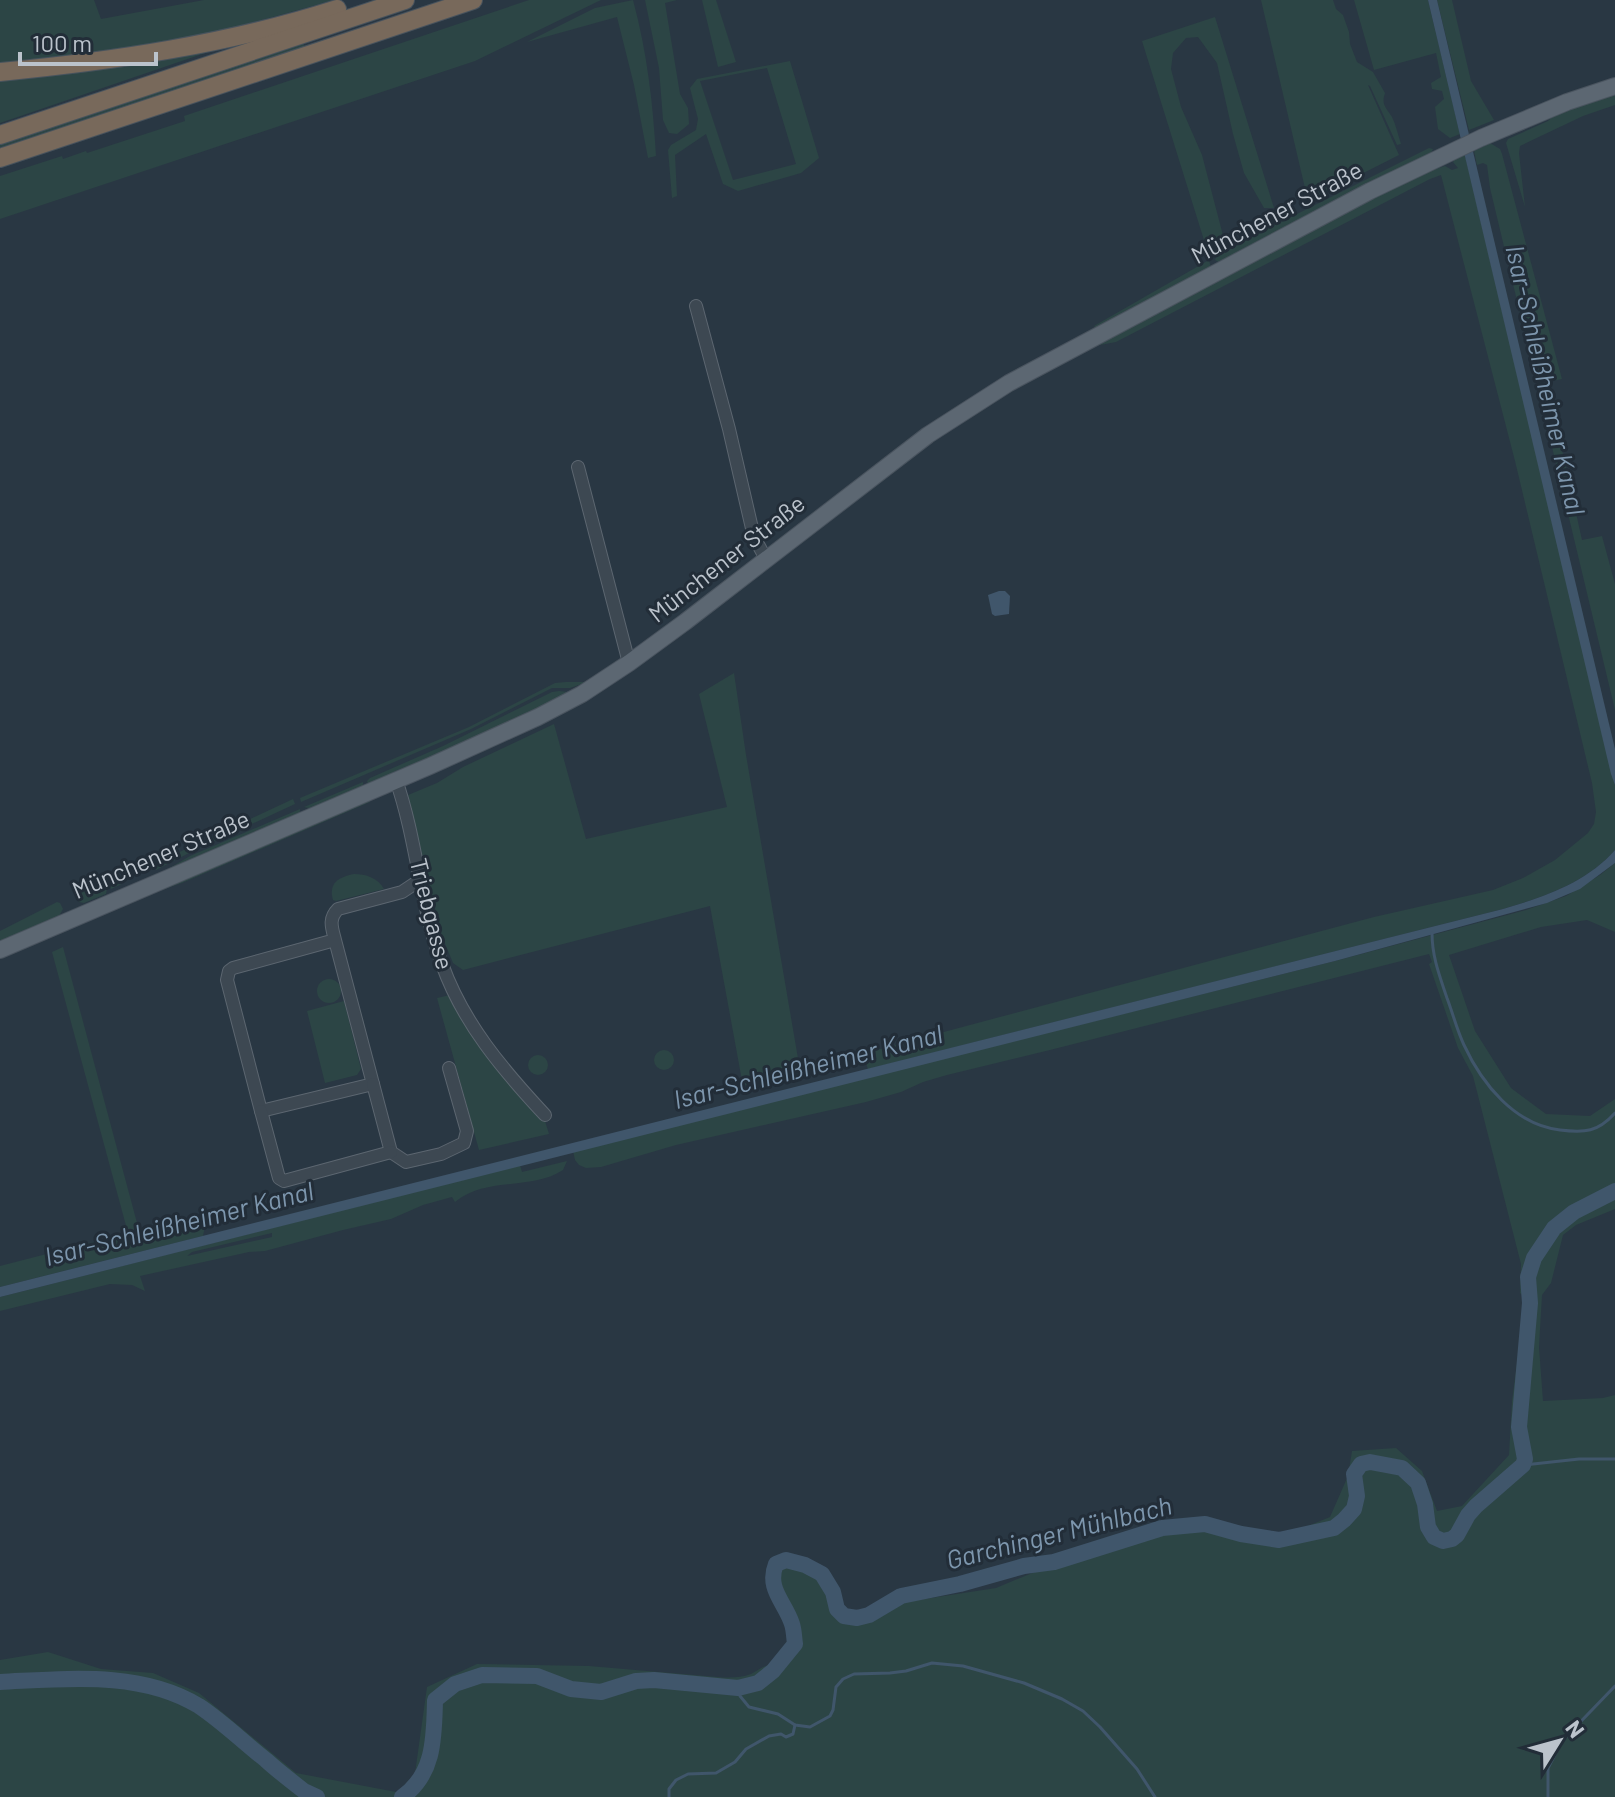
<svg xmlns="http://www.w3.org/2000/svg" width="1615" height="1797" font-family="Barlow,sans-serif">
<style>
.green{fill:#2c4545;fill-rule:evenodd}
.water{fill:#40566b}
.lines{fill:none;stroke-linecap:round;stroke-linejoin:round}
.stream{stroke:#40566b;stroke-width:3}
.river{stroke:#40566b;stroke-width:16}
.minor-casing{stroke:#5c6670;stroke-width:14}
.major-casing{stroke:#4a545f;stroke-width:18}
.highway-casing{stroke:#48535d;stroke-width:20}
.minor{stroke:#3d4852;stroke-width:12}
.major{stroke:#5c6772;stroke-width:16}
.highway{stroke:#78695b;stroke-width:18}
.labels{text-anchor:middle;stroke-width:6;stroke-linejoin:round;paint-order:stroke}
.street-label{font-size:24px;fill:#bbc3cc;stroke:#222d38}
.water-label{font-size:26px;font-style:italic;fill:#7d96ad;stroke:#222d38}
</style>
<rect width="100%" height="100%" fill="#293743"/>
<g class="green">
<path d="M0,0H94L101,19L204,0H333C292,12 250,24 208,33C139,48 70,55 0,63Z"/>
<polygon points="529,0 601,0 475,61 0,219 0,176 62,156 63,159 86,151 87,153 185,121 184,116"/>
<path d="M633,0C647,52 653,103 656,156L648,158L634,85L617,17L527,42L595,8Z"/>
<polygon points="645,0 677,0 665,3 680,94 688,108 689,124 677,134 669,133 663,120 659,68"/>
<polygon points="702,0 716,0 736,62 718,67"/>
<path d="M1261,0H1333L1336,9L1343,15L1349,32L1350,44L1357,62L1373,72L1385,93C1381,105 1386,107 1392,117C1396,125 1398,135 1401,144L1397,145L1370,86L1368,85L1399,155L1308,201Z"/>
<polygon points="1354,0 1428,0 1460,134 1450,138 1438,129 1435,107 1444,99 1442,91 1432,89 1431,83 1441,77 1436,53 1374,70"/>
<polygon points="1437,0 1452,0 1471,81 1494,120 1469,130"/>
<polygon points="1215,17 1274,208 1264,208 1244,173 1233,134 1217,63 1198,37 1186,38 1173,53 1171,69 1181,107 1202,155 1225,243 1208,253 1142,41"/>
<polygon points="303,42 305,48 0,150 0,143"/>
<polygon points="211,49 211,51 0,123 0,78"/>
<path d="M790,61L819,158L801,173L738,191L723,184L706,134L675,155L677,196L672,198L668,150L671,145L696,130L698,119L690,88L697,79ZM767,68L796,164L733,180L700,81Z"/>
<polygon points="1615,92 1615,105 1583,116 1520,146 1519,153 1525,207 1506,143 1508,139 1548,121 1554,115"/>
<polygon points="1490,143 1500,149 1502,154 1562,379 1547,382 1582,540 1602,536 1615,584 1615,710 1490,188 1487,165 1483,163 1477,165 1474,151"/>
<polygon points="1429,148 1433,149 1430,155 1220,263 1215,260 1216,257 1265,230"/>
<path d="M1465,155L1615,785V850C1586,883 1544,897 1503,909L868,1069L865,1061L857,1063L854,1056L1374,917L1493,890L1523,878L1555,860L1588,833L1594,824L1596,812L1592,783L1515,461L1441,175L1430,179L1116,342L1100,345L1099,343L1409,178L1445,166L1452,170L1458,168L1453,162L1454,160Z"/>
<polygon points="1209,260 1211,268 1096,328 1094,326"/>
<polygon points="734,673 746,755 800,1070 743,1086 710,906 463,970 453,963 441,934 408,795 437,783 463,767 554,724 586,839 727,807 699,694"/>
<polygon points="566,682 588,682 570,688 552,688 471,729 301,802 300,798 469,727 555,683"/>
<polygon points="559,691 568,692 539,709 435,757 398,770 368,785 367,781 370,778 443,746 552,692"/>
<polygon points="363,782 363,786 313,809 304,807"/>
<polygon points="368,798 370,802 182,883 134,899"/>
<polygon points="293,799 295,804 189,853 156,870 156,863"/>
<polygon points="300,809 300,813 175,867 168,869 190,856"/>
<path d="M1615,863V932L1587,920L1541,927L1449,955L1475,1031L1511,1088L1546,1114L1590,1116L1615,1099V1209L1576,1225L1563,1235L1551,1283L1542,1295L1539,1347L1543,1401L1603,1398L1615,1395V1797H0V1660L48,1652L101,1669L153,1673L199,1693L296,1773L412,1795L427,1687L477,1664L589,1666L717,1677C729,1678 740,1678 751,1674C755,1672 759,1669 763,1667C784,1660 789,1663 801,1642L777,1584L776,1574C784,1565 789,1564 800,1568C832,1579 823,1593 837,1619L854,1625L905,1602L996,1588L1121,1536L1205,1523L1276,1539L1330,1517L1348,1476L1352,1451L1396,1448L1422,1471L1437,1511L1462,1506L1509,1455L1512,1401L1524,1309L1522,1295L1520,1293L1521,1264L1473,1076L1458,1048L1429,964L1432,962L1429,954L1050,1050L947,1075L923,1082L901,1092L866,1102L676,1145L601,1167L586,1168L579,1165L575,1160L573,1151L1335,961L1526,910L1566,896L1600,875Z"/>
<path d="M354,874C366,874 378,878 384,889L336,901L333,900C328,883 339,877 354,874Z"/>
<path d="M122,884L111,889L110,887L107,888L106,894L84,903L79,902L75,897C86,883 106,885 122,884Z"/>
<polygon points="57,902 60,903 63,909 59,916 0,943 0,931"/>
<polygon points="63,947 140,1234 204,1219 205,1226 203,1236 0,1287 0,1266 128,1233 52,952"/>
<circle cx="329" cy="991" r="12"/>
<polygon points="450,995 512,1085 545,1121 549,1134 479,1150 437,998"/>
<polygon points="344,1001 361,1069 357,1075 325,1083 307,1011"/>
<circle cx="664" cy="1060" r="10"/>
<circle cx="538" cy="1065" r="10"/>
<path d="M567,1161L563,1170C531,1191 486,1176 455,1202L452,1197L423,1205L391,1219L343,1230L265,1251L249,1252L140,1276L145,1291L132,1285L110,1284L0,1311V1297L520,1165L522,1172ZM272,1233V1237L187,1256L192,1252Z"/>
</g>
<g class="water">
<polygon points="1428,0 1437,0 1615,749 1615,785 1611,774"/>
<polygon points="999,591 1005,591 1010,596 1009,614 995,616 992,614 988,595"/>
<path d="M1615,850V863L1580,889L1547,903L1335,961L0,1297V1287L1503,909C1544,897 1586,883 1615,850Z"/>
</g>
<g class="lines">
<g class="stream">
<path d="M1432,933C1432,957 1440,977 1447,998C1453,1014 1457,1030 1464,1045C1482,1084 1515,1125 1560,1130C1585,1133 1598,1132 1615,1113"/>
<polyline points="1523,1465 1579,1459 1615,1459"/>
<polyline points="738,1688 740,1696 749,1707 778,1714 795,1725 810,1727 830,1716 833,1710 836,1687 843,1679 854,1674 890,1673 906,1671 932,1663 963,1666 1024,1683 1062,1699 1083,1711 1100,1727 1137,1769 1155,1797"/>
<polyline points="669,1797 669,1789 676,1780 688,1774 716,1773 735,1762 746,1749 769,1736 781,1734 786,1737 793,1734 795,1725"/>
<polyline points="1548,1797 1548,1768 1562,1741 1615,1686"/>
</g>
<g class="river">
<path d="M0,1682C65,1679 140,1670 199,1706C223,1722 243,1742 266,1760C278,1771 291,1781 304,1791L317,1797"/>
<path d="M402,1797C435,1774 434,1736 435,1700L455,1684L482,1675L537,1676L571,1689L601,1692L636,1681L654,1680L738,1688L758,1683L773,1671L795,1644C794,1637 794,1630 792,1624C785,1602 766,1589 776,1564L786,1560L805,1565L822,1574L833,1592L837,1609L844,1616L857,1618L869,1615L901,1596L960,1584L1024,1566L1054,1562L1162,1528L1205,1524L1241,1534L1279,1540L1334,1528L1344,1520L1354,1509L1357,1496L1354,1474L1361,1464L1370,1462L1402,1468L1418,1483L1425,1504L1428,1527L1434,1537L1443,1541L1452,1539L1457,1535L1468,1515L1476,1506L1523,1465L1525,1459L1519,1427L1530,1303L1528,1277L1534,1258L1554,1228L1574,1212L1615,1191"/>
</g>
<g class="minor-casing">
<g id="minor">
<polyline points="696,306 729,429 754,537 766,559"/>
<polyline points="578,467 629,663"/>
<path d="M396,780C417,840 420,905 442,964C463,1023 503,1070 545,1115"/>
<path d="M335,940L373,1084L261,1111L227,980L229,971L233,968L335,940C332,928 328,919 338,909L402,892L420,880"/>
<polyline points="373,1084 391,1152 406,1162 441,1154 464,1143 467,1131 449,1068"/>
<polyline points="261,1111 279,1178 284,1181 391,1152"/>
</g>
</g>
<g class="major-casing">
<polyline id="major" points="0,950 430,766 538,717 582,694 629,663 685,622 928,435 1009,383 1370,191 1481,138 1567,102 1615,86"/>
</g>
<g class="highway-casing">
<g id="highway">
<path d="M0,72C114,61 228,44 337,9"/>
<polyline points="0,135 405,0"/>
<polyline points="0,158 473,0"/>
</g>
</g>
<use href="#minor" class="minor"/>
<use href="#major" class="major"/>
<use href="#highway" class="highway"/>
</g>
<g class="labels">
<g class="street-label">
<text transform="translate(1277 213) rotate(-28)" y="8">Münchener Straße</text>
<text transform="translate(727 559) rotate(-38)" y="8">Münchener Straße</text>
<text transform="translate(161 855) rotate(-23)" y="8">Münchener Straße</text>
<text transform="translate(431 914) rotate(76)" y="8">Triebgasse</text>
</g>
<g class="water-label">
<text transform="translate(1545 380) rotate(77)" y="9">Isar-Schleißheimer Kanal</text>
<text transform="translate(808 1067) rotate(-14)" y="9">Isar-Schleißheimer Kanal</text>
<text transform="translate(179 1224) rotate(-14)" y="9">Isar-Schleißheimer Kanal</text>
<text transform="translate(1059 1533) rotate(-14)" y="9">Garchinger Mühlbach</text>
</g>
</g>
<g transform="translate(1559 1741) rotate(53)" stroke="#222d38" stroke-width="6" paint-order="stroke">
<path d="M0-6L14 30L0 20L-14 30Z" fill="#bbc3cc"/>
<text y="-12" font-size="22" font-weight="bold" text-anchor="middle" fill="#bbc3cc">N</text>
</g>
<path d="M20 52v12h136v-12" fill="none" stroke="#bbc3cc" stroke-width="4"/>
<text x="32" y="52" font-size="24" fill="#bbc3cc" stroke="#222d38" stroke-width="6" paint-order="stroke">100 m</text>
</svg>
